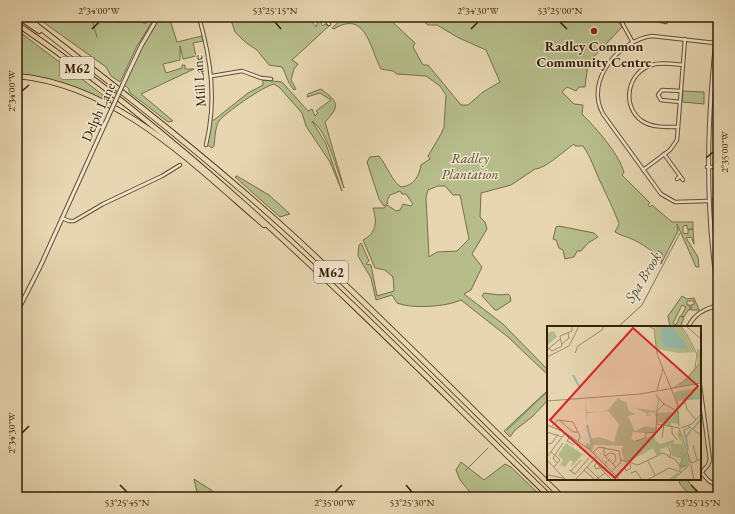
<svg xmlns="http://www.w3.org/2000/svg" width="735" height="514" font-family="'EB Garamond',serif">
<style>
.green{fill:#b6bd8b;stroke:#766f49;fill-rule:evenodd}
.lines{fill:none;stroke-linecap:round;stroke-linejoin:round}
.stream{stroke:#707c6a;stroke-width:1}
.minor-casing{stroke:#624e32;stroke-width:4.5}
.tertiary-casing{stroke:#624e32;stroke-width:5}
.motorway-casing{stroke:#362107;stroke-width:6}
.minor{stroke:#efe4cc;stroke-width:2.5}
.tertiary{stroke:#efe4cc;stroke-width:3}
.motorway{stroke:#e7d6b1;stroke-width:4.5}
.tertiary-bridge-casing{stroke:#624e32;stroke-width:5;stroke-linecap:butt}
.tertiary-bridge{stroke:#efe4cc;stroke-width:3}
.ticks{fill:none;stroke:#362107;stroke-width:1.5}
.poi-dot{fill:#8f2418;stroke:#efe4cc;stroke-width:1.5}
.labels{text-anchor:middle;stroke-width:3;stroke-linejoin:round;paint-order:stroke}
.shield{fill:#efe4cc;stroke:#6e5c42;stroke-width:1}
.shield-label{font-size:13px;font-weight:bold;fill:#362107}
.poi-label{font-size:14px;font-weight:bold;fill:#362107;stroke:#efe4cc}
.street-label{font-size:14px;fill:#362107;stroke:#efe4cc}
.park-label{font-size:14px;font-style:italic;fill:#564828;stroke:#efe4cc}
.water-label{font-size:15px;font-style:italic;fill:#534f39;stroke:#efe4cc}
.inset-river{fill:none;stroke:#97b9ac;stroke-width:2}
.inset-road{fill:none;stroke:#a08e6d;stroke-width:1}
.view{fill:#d62828;fill-opacity:0.15;stroke:#d62828;stroke-width:2}
.inset-edge{fill:none;stroke:#362107;stroke-width:2}
.neatline{fill:none;stroke:#362107;stroke-width:1.5}
.ticks-label{font-size:10px;text-anchor:middle;fill:#362107}
</style>
<rect width="100%" height="100%" fill="#e7d6b1"/>
<filter id="stains"><feTurbulence type="fractalNoise" baseFrequency=".005" numOctaves="4"/><feColorMatrix values="0 0 0 0 .2 0 0 0 0 .09 0 0 0 0 .02 0 0 0 .5 -.17"/></filter>
<radialGradient id="worn" r=".72"><stop offset=".6" stop-color="#630" stop-opacity="0"/><stop offset="1" stop-color="#630" stop-opacity=".3"/></radialGradient>
<g class="green">
<polygon points="36,17 116,17 119,23 117,17 135,17 145,24 150,17 155,17 137,46 120,82 111,76 106,67"/>
<polygon points="164,17 169,17 177,42 202,36 203,41 193,43 196,56 183,59 180,46 180,60 163,64 166,73 182,68 182,65 185,65 185,69 194,69 141,94 173,121 168,122 129,92 129,89 124,85 143,44 158,20 161,22"/>
<path d="M230,17H308L316,27L318,21L314,17H319L323,20L321,24L323,26L325,24L329,26L292,60L298,64L294,69L291,80L296,89L294,90C288,84 286,74 282,67L269,65L257,50L245,42L235,32Z"/>
<path d="M344,17H387L415,43L413,47L423,65H428L461,105H468L483,92L500,82L486,50L459,38L437,25H428L418,17H616L622,27L588,63L585,87H579L576,91L567,87L562,92L574,104L583,105L582,114C596,128 620,155 624,173L622,175L650,203L648,205L650,207L652,205L672,222H693V229H687V225L683,226V233L688,234V230L693,229L694,244L691,237L686,238L698,257L699,267H696L677,224L678,231L661,264L662,253L658,251L654,253C647,247 640,243 632,239C626,236 621,236 615,232L619,224C614,209 607,197 601,183C594,169 592,159 583,146H575L574,144C565,150 545,169 535,169L511,185L481,193L480,217L485,222L487,229L472,254L482,267L471,290L464,294L503,324L548,370V375L508,337L461,300C446,307 411,309 397,303L392,295L376,300L371,278L358,256L359,245L361,243L369,261L366,264L371,265L377,296L394,291L393,277L385,270L375,268L363,240C377,233 377,221 373,208H384L387,205L396,211L400,210L403,204L411,206L413,204L406,194H402L400,191L390,195L387,201L388,203L384,206L379,199L367,162L370,157L379,156C386,164 393,183 401,187C414,186 419,176 421,165L430,159L428,156L441,134L444,127L446,95L440,86L426,76L397,74L393,71L381,69C370,49 366,9 334,29L332,28ZM438,186H445L453,195H460L469,239L457,251L437,252L429,257L426,197L428,190Z"/>
<polygon points="17,30 111,101 109,104 82,91 17,75"/>
<path d="M263,80L282,82L308,111L312,109L315,116L318,113L316,111L331,100L320,93L307,97L308,94L321,89C338,102 341,105 325,122L344,188C336,169 328,132 312,121L326,144L342,191L330,162L306,126L302,113L280,88L274,84C264,86 226,112 219,121C215,127 215,139 214,146L212,148L206,144L211,120H214L248,93L263,85Z"/>
<polygon points="683,91 704,92 704,104 682,102"/>
<polygon points="237,176 269,195 290,214 280,217 235,177"/>
<polygon points="710,199 713,199 718,266 716,266"/>
<polygon points="559,226 594,233 598,237 588,243 581,251 577,251 574,257 565,259 563,250 559,248 556,240 553,239 556,227"/>
<polygon points="484,293 500,295 508,294 510,296 511,301 497,310 495,310 482,296"/>
<polygon points="682,296 687,299 694,298 699,310 691,310 691,305 694,304 694,301 687,301 687,305 690,305 690,310 688,310 684,317 681,316 686,307 682,305 673,323 676,325 680,316 684,318 680,327 670,327 668,316"/>
<polygon points="547,391 548,400 532,417 515,430 510,437 504,431"/>
<path d="M461,462L484,480L505,464L511,467L542,497H501L495,492C491,496 480,497 474,497L460,480L456,470Z"/>
<polygon points="194,479 222,497 198,497"/>
<polygon points="679,479 687,480 702,497 691,497 680,484"/>
</g>
<g class="lines">
<g class="stream">
<polyline points="91,17 97,37"/>
<polyline points="618,327 642,305 680,233"/>
<polyline points="507,430 548,391"/>
<polyline points="465,471 488,448"/>
</g>
<g class="minor-casing">
<g id="minor">
<path d="M199,17C211,60 217,100 206,145"/>
<polyline points="323,17 329,24"/>
<polyline points="619,17 632,41"/>
<polyline points="646,17 666,22 667,18"/>
<polyline points="621,21 631,17"/>
<polyline points="212,76 242,71 261,78 271,79"/>
<polyline points="680,102 661,100 658,95 662,90 681,91"/>
<path d="M678,127C666,127 653,128 642,121C621,106 627,72 652,65C661,62 673,64 683,65"/>
<polyline points="664,154 680,176"/>
<polyline points="707,167 718,167"/>
<polyline points="643,170 670,150 677,140 685,39"/>
<polyline points="677,179 680,176 683,180"/>
<path d="M708,201L675,202L661,194L603,114C584,80 620,40 652,36L715,43"/>
<polyline points="62,218 69,221 74,221 103,204 162,176 180,165"/>
<path d="M688,327C694,315 705,308 718,306"/>
<polyline points="700,386 710,460 708,465 701,473"/>
<polyline points="700,471 709,481 718,486"/>
</g>
</g>
<g class="tertiary-casing">
<g id="tertiary">
<path d="M718,22C707,114 704,200 718,292"/>
<polyline points="123,84 141,46 158,17"/>
<polyline points="17,312 40,267 109,115"/>
</g>
</g>
<g class="motorway-casing">
<g id="motorway">
<polyline points="19,17 39,31"/>
<path d="M26,17C125,94 225,171 316,257C399,335 480,417 562,497"/>
<path d="M17,24C214,158 379,332 550,497"/>
<path d="M17,76C116,85 192,163 264,225"/>
</g>
</g>
<use href="#minor" class="minor"/>
<use href="#tertiary" class="tertiary"/>
<use href="#motorway" class="motorway"/>
<g class="tertiary-bridge-casing">
<polyline id="tertiary-bridge" points="109,115 123,84"/>
</g>
<use href="#tertiary-bridge" class="tertiary-bridge"/>
</g>
<path class="ticks" d="M275,22L281,29M560,22L567,29M92,29L99,22M471,29L478,22M22,91L29,85M706,158L713,152M22,433L29,426M120,485L127,492M406,485L412,492M691,485L698,492M335,492L342,485"/>
<circle class="poi-dot" cx="594" cy="31" r="4"/>
<g class="labels">
<g class="shield">
<rect x="60" y="57" width="34" height="22" rx="3"/>
<rect x="314" y="261" width="34" height="22" rx="3"/>
</g>
<g class="shield-label">
<text x="77" y="73">M62</text>
<text x="331" y="277">M62</text>
</g>
<g class="poi-label">
<text x="594" y="51">Radley Common<tspan x="594" dy="16">Community Centre</tspan></text>
</g>
<g class="street-label">
<text transform="translate(199 81) rotate(-94)" y="5">Mill Lane</text>
<text transform="translate(98 112) rotate(-66)" y="5">Delph Lane</text>
</g>
<g class="park-label">
<text x="470" y="163">Radley<tspan x="470" dy="16">Plantation</tspan></text>
</g>
<g class="water-label">
<text transform="translate(643 277) rotate(-59)" y="5">Spa Brook</text>
</g>
</g>
<g transform="translate(547 326)">
<rect width="154" height="154" fill="#e7d6b1"/>
<path d="M102,0H134L148,26L132,27L109,23L107,0ZM7,5L10,11L0,19V7ZM150,23L154,24V57L130,62L151,38ZM154,61V72L131,75L132,84L127,66ZM108,70L112,73L111,84L107,87L132,86V98L124,97V101L113,96L110,98L108,87L102,86L101,90L104,87L103,90H100L99,87L88,82L109,85L111,74ZM71,72H75L71,73L79,76L82,85L89,88L81,90L88,105L99,100L107,102L110,98L108,114L113,118L127,114V118H135L130,108L133,104L134,114L143,135L141,139L132,144L135,133L125,130L123,120L113,123L114,127L110,130L106,122L81,136L77,135L74,123L76,120L47,119L45,126H47L58,136L65,132L59,138L62,142L58,139L56,142L58,137L50,129L15,106L16,105L13,104L15,106L0,98L15,104L39,121V117L45,119L43,113L52,111L67,116L72,98L61,85L40,87V99L38,75L40,86H51L61,84ZM86,106L98,107H106L104,110L90,115L84,113ZM19,117L38,130L35,129L24,141L26,136L23,134L18,141L13,139L16,134L11,129Z" fill="#b6bd8b" fill-rule="evenodd"/>
<path d="M115,0H123L130,7L137,16L139,23L117,21L114,14Z" fill="#97b9ac"/>
<path class="inset-river" d="M26,49L33,62M135,68L142,73L154,72M40,99L45,119M146,103L154,93M141,124L139,111L144,104M133,144L134,136L139,127M122,154L132,147"/>
<path class="inset-road" d="M101,0L107,3L110,28L130,77L132,100M134,0L141,10M139,0L154,13M140,9L150,28L148,42M15,18L22,12L21,7M1,22L5,25L15,20L13,10L25,5V0M0,24L13,13M28,27L31,20L55,4L57,0M0,31L22,20L32,0M126,62L139,54L154,36M110,64L116,43M109,69L117,78L132,86M0,75L93,68L154,57M138,76L140,83L149,94M12,94L26,106H31M110,98L132,102M0,99L15,105L42,123L73,154M5,100L11,94L26,96L33,110L31,116M141,100L154,109M125,101V107L130,114M132,102L144,137L154,133M134,102L145,98L154,88M0,106L15,111M23,110L20,115L27,119M138,111L137,104L142,102M115,112L117,98M89,115L98,112L99,107L109,106L110,85L117,78M0,118L5,117L11,108M146,119L150,134M57,121V129L69,141M121,121L124,127L122,132M4,126L13,134L7,141M46,126L52,121L72,125L74,136L65,145M58,130L63,127L68,128L69,133L66,138M0,131L18,107M0,134L19,154M47,134L58,147M74,134L91,139L116,127L129,134M129,134L133,140H139M101,135L108,149M10,137L6,132L16,117M50,137L47,140L49,143L55,141M144,139L147,154M40,141L53,154M78,142L79,145L84,142L83,138M22,144L28,148L42,132M37,144L48,154M24,145L34,134M84,147L89,145L95,154M0,149L17,152M28,154L50,130M48,154L58,147L65,154M100,154L122,142L134,146M126,154L143,138"/>
<path class="view" d="M86,2L151,60L68,152L3,94Z"/>
<rect width="154" height="154" class="inset-edge"/>
</g>
<rect width="735" height="514" fill="none" stroke="#e7d6b1" stroke-width="44"/>
<rect x="22" y="22" width="691" height="470" class="neatline"/>
<g class="ticks-label">
<text x="99" y="14">2°34'00"W</text>
<text x="275" y="14">53°25'15"N</text>
<text x="478" y="14">2°34'30"W</text>
<text x="560" y="14">53°25'00"N</text>
<text transform="translate(11 91) rotate(-90)" y="4">2°34'00"W</text>
<text transform="translate(724 152) rotate(-90)" y="4">2°35'00"W</text>
<text transform="translate(11 433) rotate(-90)" y="4">2°34'30"W</text>
<text x="127" y="506">53°25'45"N</text>
<text x="335" y="506">2°35'00"W</text>
<text x="412" y="506">53°25'30"N</text>
<text x="698" y="506">53°25'15"N</text>
</g>
<rect width="100%" height="100%" filter="url(#stains)"/>
<rect width="100%" height="100%" fill="url(#worn)"/>
</svg>
